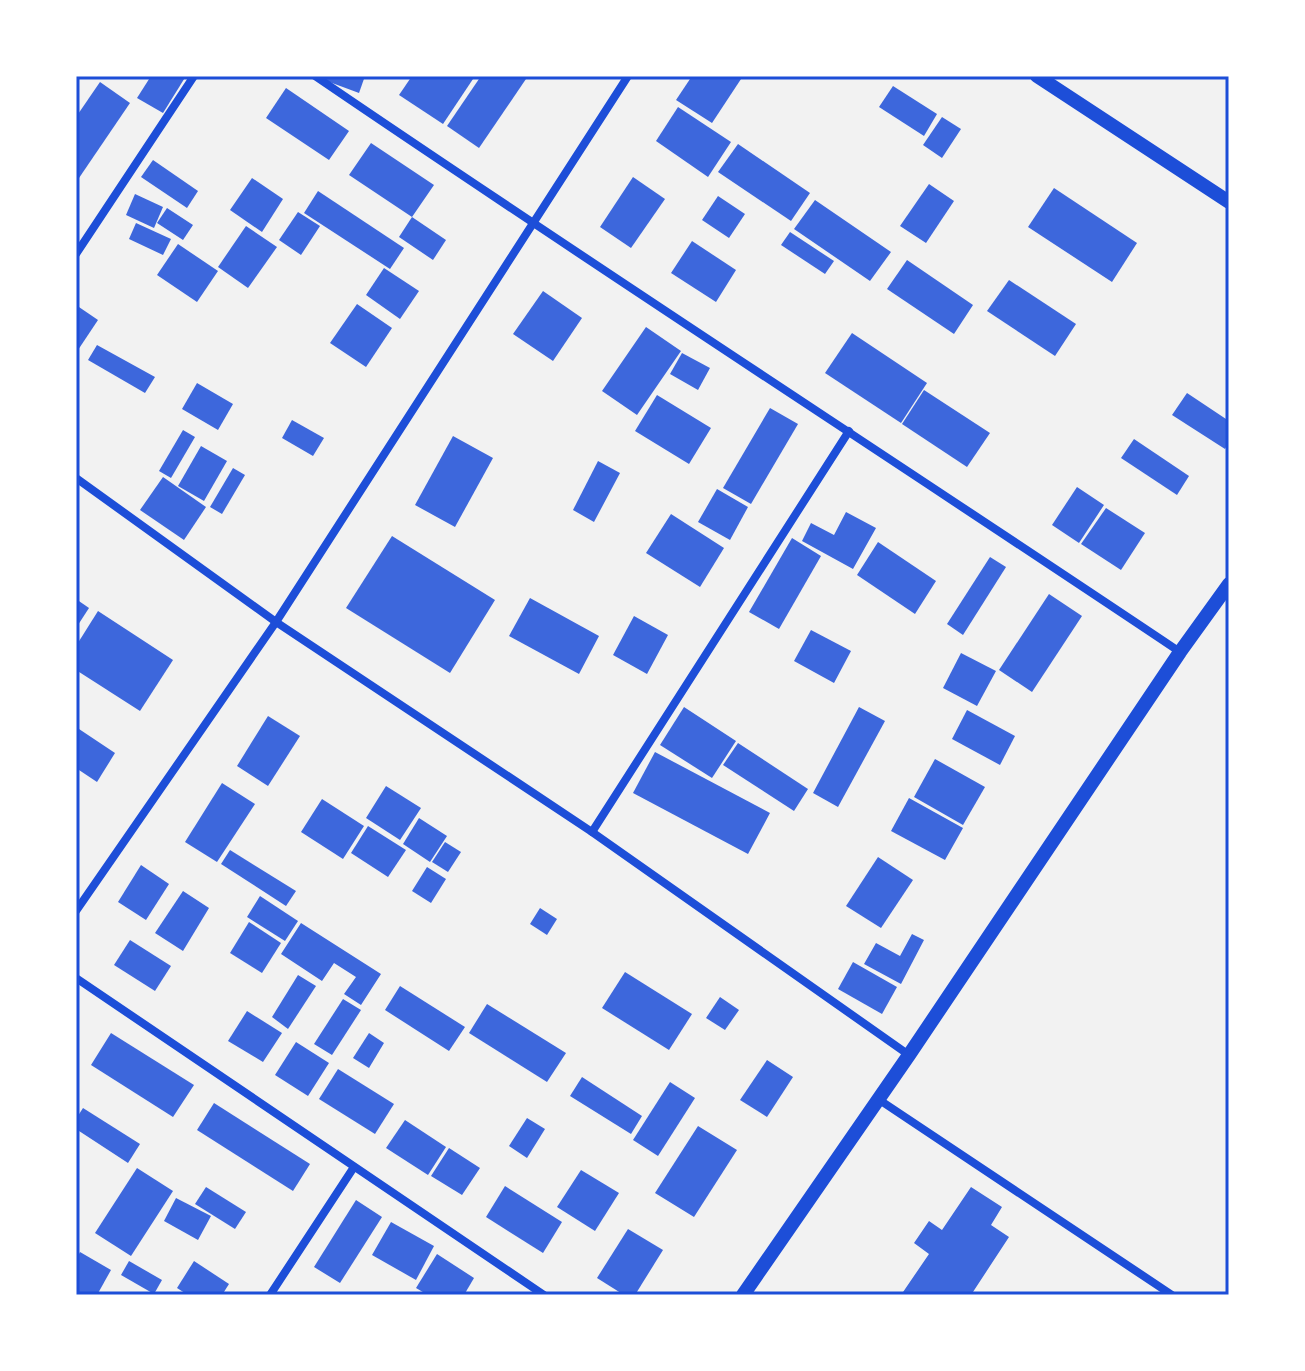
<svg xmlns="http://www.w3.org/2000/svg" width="1305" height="1371" font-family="Bitter,serif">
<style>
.building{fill:#3d67dc}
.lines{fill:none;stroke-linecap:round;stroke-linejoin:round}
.minor{stroke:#1d4ed8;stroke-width:8}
.tertiary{stroke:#1d4ed8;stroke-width:14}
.neatline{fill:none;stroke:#1d4ed8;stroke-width:3}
</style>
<rect width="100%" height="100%" fill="#f2f2f2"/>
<g class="building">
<polygon points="151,76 186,76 163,113 137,98"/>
<polygon points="325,76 365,76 359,93 324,80"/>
<polygon points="412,76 475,76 443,124 399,95"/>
<polygon points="481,76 528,76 479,148 447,126"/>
<polygon points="692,76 743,76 712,123 676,100"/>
<polygon points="100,82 130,103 79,178 76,176 76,117"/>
<polygon points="893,86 937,114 924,136 879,107"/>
<polygon points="286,88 349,131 329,160 266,118"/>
<polygon points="678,107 731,142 708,177 656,141"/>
<polygon points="942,117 961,129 942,158 923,145"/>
<polygon points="371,143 434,185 412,217 349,175"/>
<polygon points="738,144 810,193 791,221 718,172"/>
<polygon points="153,160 198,191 187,208 141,177"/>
<polygon points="633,177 665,199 631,248 600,227"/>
<polygon points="252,178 283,199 262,232 230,210"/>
<polygon points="929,184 954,201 926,243 900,226"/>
<polygon points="1054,188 1137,243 1112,282 1028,227"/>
<polygon points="318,191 404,248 390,269 304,213"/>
<polygon points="135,194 163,207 154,228 126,215"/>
<polygon points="718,196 745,214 729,238 702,220"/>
<polygon points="815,200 891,252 870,281 794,229"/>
<polygon points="167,208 193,225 183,240 157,223"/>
<polygon points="298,212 320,226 301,255 279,240"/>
<polygon points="412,217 446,240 433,260 399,237"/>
<polygon points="136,223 171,239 163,255 129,239"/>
<polygon points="246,226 277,247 248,288 218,267"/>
<polygon points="790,232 834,261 825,274 781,245"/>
<polygon points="692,241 736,270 716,302 671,273"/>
<polygon points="178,244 218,271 197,302 157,275"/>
<polygon points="907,260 973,305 954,334 887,289"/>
<polygon points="384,268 419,291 400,319 366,295"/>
<polygon points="1009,280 1076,324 1055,356 987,311"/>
<polygon points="543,291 582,318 553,361 513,334"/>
<polygon points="357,304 392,328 366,367 330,343"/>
<polygon points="76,305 98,320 76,353"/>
<polygon points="646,327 681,351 637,415 602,391"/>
<polygon points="852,333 927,383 901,423 825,373"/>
<polygon points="97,345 155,377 145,393 88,360"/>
<polygon points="682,353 710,368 698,390 670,374"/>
<polygon points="197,383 233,404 218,430 182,409"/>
<polygon points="924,390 990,433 967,467 902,424"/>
<polygon points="1187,393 1229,421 1229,442 1225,449 1172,415"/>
<polygon points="657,395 711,428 689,464 635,431"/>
<polygon points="770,408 798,424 751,504 723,488"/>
<polygon points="292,420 324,438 313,456 282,438"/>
<polygon points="183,430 195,437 171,478 159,471"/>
<polygon points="453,436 493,458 455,527 415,505"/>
<polygon points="1134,439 1189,476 1177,495 1121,458"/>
<polygon points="201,446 227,461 204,501 178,486"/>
<polygon points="598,461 620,473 594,522 573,510"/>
<polygon points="233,468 245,475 222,514 210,507"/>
<polygon points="163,477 206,507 184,540 140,510"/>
<polygon points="1077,487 1104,505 1079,543 1052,525"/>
<polygon points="717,489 748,507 730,540 698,522"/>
<polygon points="1106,508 1145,533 1121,570 1081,544"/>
<polygon points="846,512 876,528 853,569 802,541 811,523 834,535"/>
<polygon points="671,514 724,548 700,587 646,553"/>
<polygon points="392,536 495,600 450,673 346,608"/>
<polygon points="792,538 821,556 779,629 749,612"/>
<polygon points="878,542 936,581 915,614 857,575"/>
<polygon points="990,557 1006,567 963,635 947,624"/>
<polygon points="1049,594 1082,616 1032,692 999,670"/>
<polygon points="530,598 599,636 579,674 509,636"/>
<polygon points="76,599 89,608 76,628"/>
<polygon points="98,611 173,660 140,711 76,670 76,646"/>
<polygon points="634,616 668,635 647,674 613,655"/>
<polygon points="811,630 851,651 834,683 794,661"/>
<polygon points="961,653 996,671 977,706 943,688"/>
<polygon points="684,707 736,741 712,778 660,745"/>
<polygon points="859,707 885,721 838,807 813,793"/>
<polygon points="967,710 1015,736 1000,765 952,739"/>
<polygon points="268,716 300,736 268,786 237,766"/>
<polygon points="76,727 115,753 97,782 76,768"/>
<polygon points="738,743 808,789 794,811 723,765"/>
<polygon points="655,752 770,813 748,854 633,793"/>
<polygon points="935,759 985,787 963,825 914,797"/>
<polygon points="222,783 255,804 217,862 185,842"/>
<polygon points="386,786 421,808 400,840 366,818"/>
<polygon points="909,798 963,828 945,860 891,831"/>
<polygon points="322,799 364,826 343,859 301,832"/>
<polygon points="419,818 447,836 430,862 403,844"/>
<polygon points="368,826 406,850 388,877 351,853"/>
<polygon points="445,842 461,852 448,872 432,862"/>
<polygon points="230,850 296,891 286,906 221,864"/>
<polygon points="878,857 913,880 881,928 846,906"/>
<polygon points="141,865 169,884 146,920 118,902"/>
<polygon points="427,867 446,879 431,903 412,891"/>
<polygon points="183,891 209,908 183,951 155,933"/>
<polygon points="260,896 298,921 285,941 247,917"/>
<polygon points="540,908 557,919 547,935 530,924"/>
<polygon points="249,922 281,943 262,973 230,953"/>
<polygon points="301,923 381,974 361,1005 344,994 356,977 334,963 322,981 281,954"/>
<polygon points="912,934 924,940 901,984 864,964 876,943 900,956"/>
<polygon points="130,940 171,966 155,991 114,965"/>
<polygon points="853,962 897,987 882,1014 838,989"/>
<polygon points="625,972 692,1014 669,1050 602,1008"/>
<polygon points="298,975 316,986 288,1029 272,1017"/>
<polygon points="400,986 465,1027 449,1051 385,1010"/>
<polygon points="720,997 739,1010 725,1030 706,1018"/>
<polygon points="343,999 361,1010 332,1055 314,1044"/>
<polygon points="487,1004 566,1053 547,1082 469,1033"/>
<polygon points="247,1011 282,1033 263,1062 228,1041"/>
<polygon points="111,1033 194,1085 173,1117 91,1065"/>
<polygon points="369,1033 384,1043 369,1068 353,1058"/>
<polygon points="296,1042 329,1063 308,1096 275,1075"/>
<polygon points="767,1060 793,1077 767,1117 740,1100"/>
<polygon points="338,1069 394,1104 375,1134 319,1099"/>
<polygon points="582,1077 642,1116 631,1134 570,1096"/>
<polygon points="670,1082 695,1098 658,1156 633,1140"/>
<polygon points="214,1103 310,1164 293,1191 197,1130"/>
<polygon points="83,1108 140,1144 128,1163 76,1129 76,1119"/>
<polygon points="527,1118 545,1129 527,1158 509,1146"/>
<polygon points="405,1120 446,1147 428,1175 386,1148"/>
<polygon points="698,1126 737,1150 694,1217 655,1193"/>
<polygon points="449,1148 480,1168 462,1195 431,1176"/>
<polygon points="137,1168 173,1191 131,1256 95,1233"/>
<polygon points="581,1170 619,1193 595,1231 557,1207"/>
<polygon points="505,1186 562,1222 543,1253 486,1217"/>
<polygon points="206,1187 246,1212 235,1229 195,1204"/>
<polygon points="971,1187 1002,1207 991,1225 1009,1237 971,1295 901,1295 929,1254 914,1243 929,1221 942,1230"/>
<polygon points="176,1198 211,1216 198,1240 164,1221"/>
<polygon points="356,1200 382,1217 340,1283 314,1267"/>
<polygon points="391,1222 434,1246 416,1280 372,1255"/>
<polygon points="628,1229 663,1250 635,1295 624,1295 597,1278"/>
<polygon points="80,1252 111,1270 97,1295 76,1295 76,1260"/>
<polygon points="437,1254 474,1278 464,1295 428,1295 416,1288"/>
<polygon points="129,1261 162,1280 154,1294 121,1275"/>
<polygon points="194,1261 229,1284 222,1295 188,1295 177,1288"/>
</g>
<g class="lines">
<g class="minor">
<path d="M315,76C601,271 892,459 1180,652"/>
<polyline points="76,254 194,76"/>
<polyline points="76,478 276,622 592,832 909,1055"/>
<polyline points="592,832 849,431"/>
<polyline points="76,911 276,622 628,76"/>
<polyline points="76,978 544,1295"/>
<polyline points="878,1099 1172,1295"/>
<polyline points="270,1295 354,1167"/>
</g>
<g class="tertiary">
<polyline points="1037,76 1229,202"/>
<polyline points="743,1295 909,1055 1180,652 1229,584"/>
</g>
</g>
<rect width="1305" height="1371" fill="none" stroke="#ffffff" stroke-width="156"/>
<rect x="78" y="78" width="1149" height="1215" class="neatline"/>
</svg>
